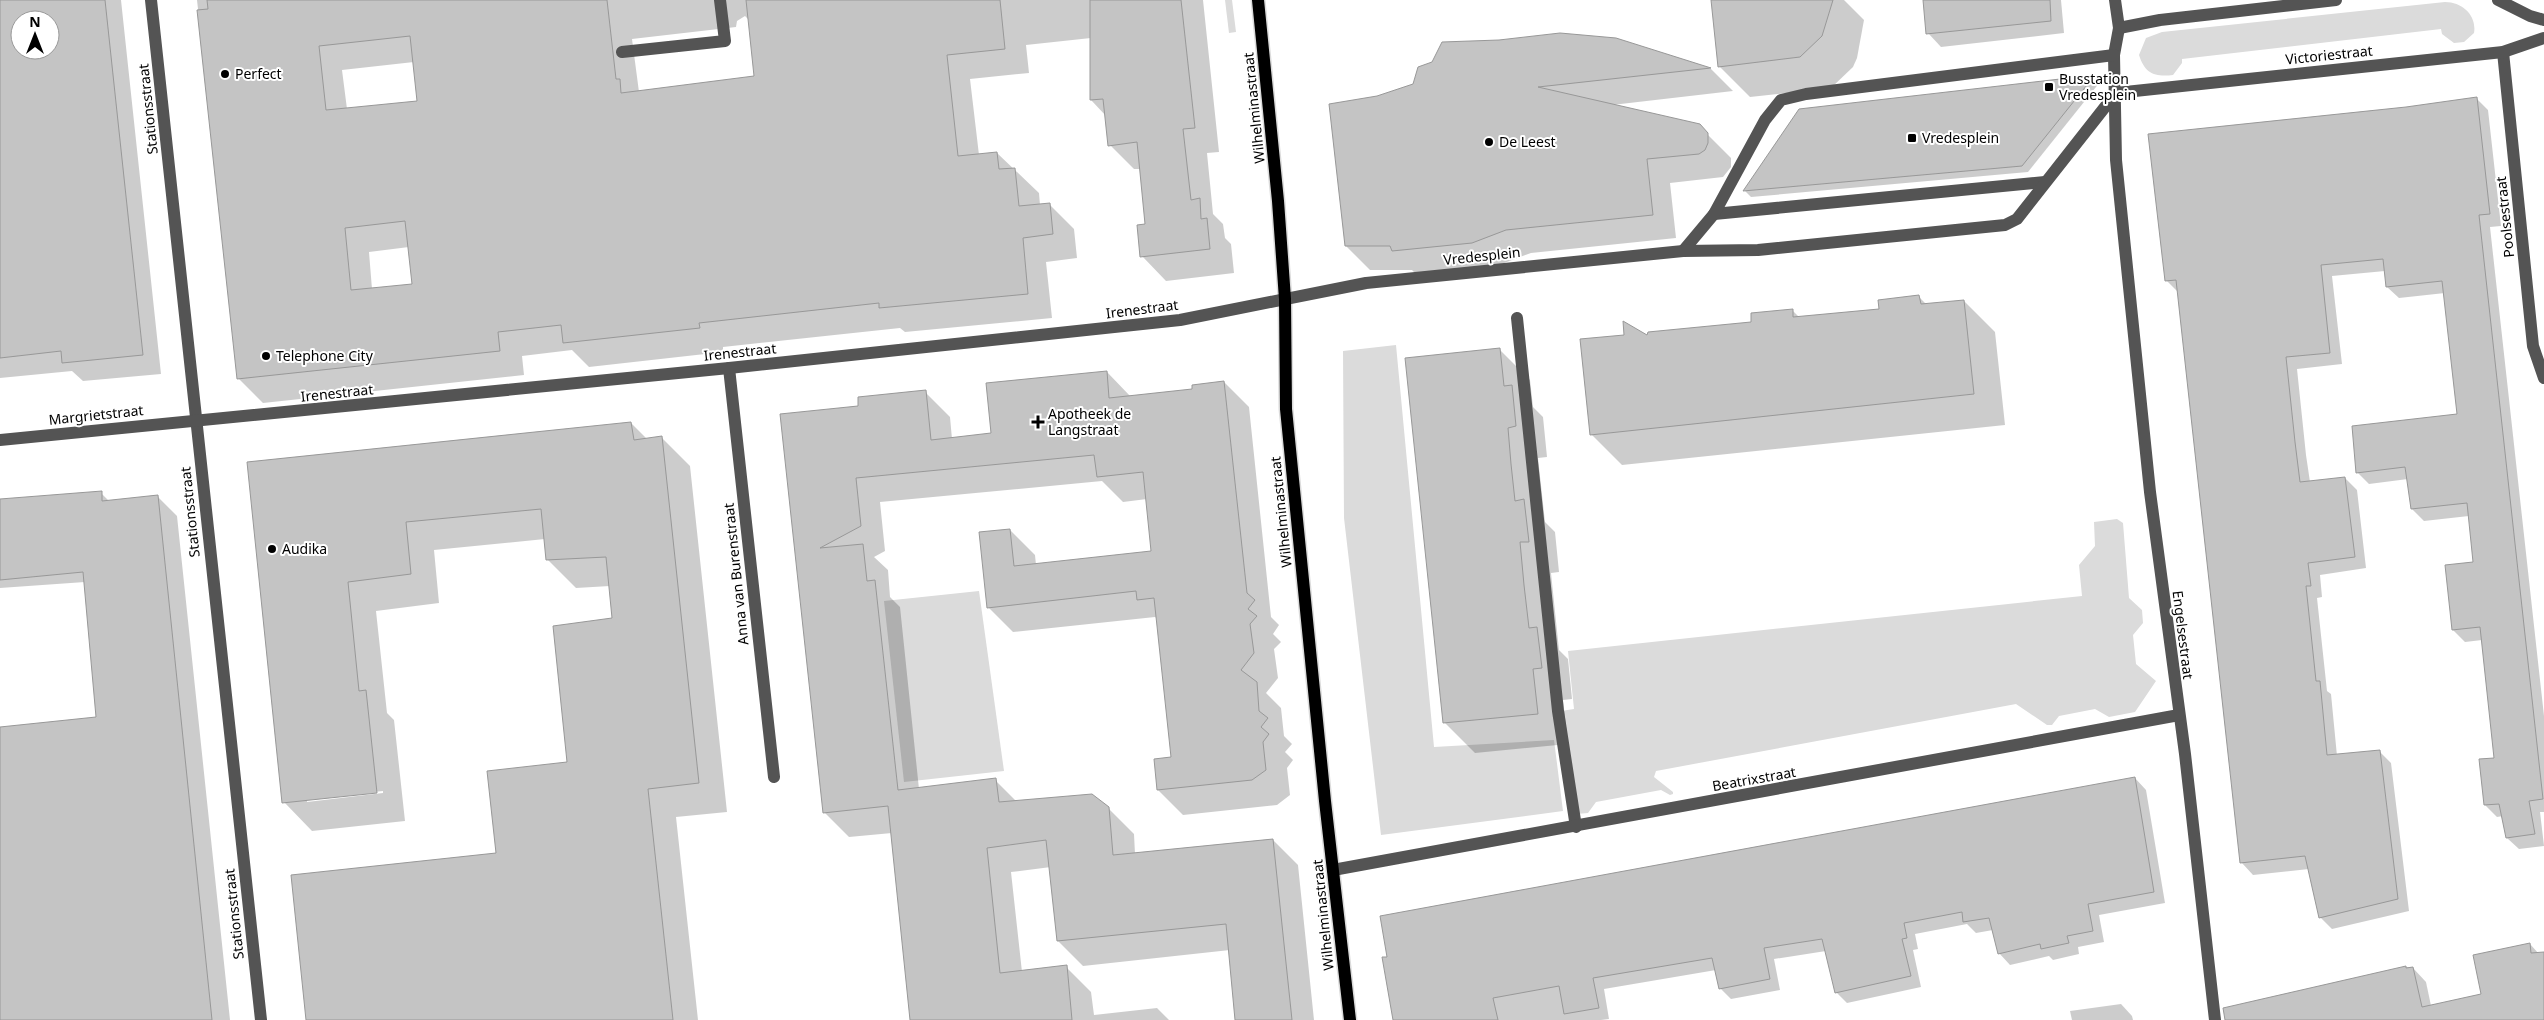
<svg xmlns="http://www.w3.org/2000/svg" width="2544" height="1020" font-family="'Noto Sans',sans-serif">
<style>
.green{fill:#dbdbdb}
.shadow{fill:#0003;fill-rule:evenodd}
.building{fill:#c4c4c4;stroke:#989898;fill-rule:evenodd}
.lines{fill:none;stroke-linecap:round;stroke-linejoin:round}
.major-casing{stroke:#dbdbdb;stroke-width:15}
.minor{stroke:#545454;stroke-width:12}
.major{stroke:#000;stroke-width:12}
.poi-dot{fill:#000;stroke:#fff;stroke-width:2}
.labels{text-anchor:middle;stroke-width:4;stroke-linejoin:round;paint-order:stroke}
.street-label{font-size:14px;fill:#000;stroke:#fff}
.poi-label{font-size:14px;fill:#000;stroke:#fff;text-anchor:start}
</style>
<rect width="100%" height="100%" fill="#fff"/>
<g class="green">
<polygon points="1225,0 1232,0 1236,32 1229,33"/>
<path d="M2445,2C2463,2 2477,16 2474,33L2464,42L2454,43L2442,34L2441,29L2182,59V63L2173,75C2155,77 2145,74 2139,55L2146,38L2162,32Z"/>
<polygon points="1396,345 1434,747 1554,740 1563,811 1381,835 1344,518 1343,351"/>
<polygon points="2117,519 2123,523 2129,598 2142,610 2143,623 2133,635 2136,664 2156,681 2135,712 2109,717 2095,709 2059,716 2052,725 2047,725 2016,704 1656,771 1654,777 1673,792 1673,794 1670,795 1661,790 1596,802 1588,813 1577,814 1561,711 1574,709 1568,651 2082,596 2079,565 2095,546 2094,522"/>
<polygon points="979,591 1004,771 904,782 884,601"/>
</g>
<g class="shadow">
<path d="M0,0H121L161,374L83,381L72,371L0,378ZM20,20H50V50H20Z"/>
<path d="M197,0H1203L1219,152L1207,153L1213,214L1223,224L1225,238L1231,244L1234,273L1166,281L1142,256L1146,225L1140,169H1134L1110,145L1106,116L1091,100V38L1026,45L1029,73L970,79L979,155L997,153L1039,193L1040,205L1049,204L1074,229L1077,258L1046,262L1052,318L905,332L900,328L723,347V352L589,367L572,350L522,356L524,375L263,403L239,379ZM745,16L750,21L756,77L639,92L632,39L736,27L737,21ZM414,62L419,102L347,109L342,70ZM409,247L413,285L372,289L369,252Z"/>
<polygon points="1712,0 1844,0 1864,20 1857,58 1853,67 1831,88 1750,97 1719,66"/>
<polygon points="1924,0 2061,0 2064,33 1941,47 1928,33"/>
<polygon points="1616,40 1711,69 1733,91 1612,105 1699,126 1731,158 1731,167 1723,177 1670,183 1676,238 1531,253 1496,266 1417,275 1412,270 1370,270 1346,246 1378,98 1414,85 1433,63 1443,43"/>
<polygon points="2094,76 2100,82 2028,172 1751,197 1745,191 1800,110"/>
<polygon points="2476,98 2488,110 2501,226 2490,227 2544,716 2544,812 2540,812 2544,846 2519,849 2507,838 2503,816 2497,817 2485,805 2495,759 2482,640 2465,642 2453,630 2475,563 2469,516 2424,521 2412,509 2408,479 2369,484 2357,472 2458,415 2445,293 2399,298 2387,287 2385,271 2332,276 2342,364 2297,369 2306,455 2310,482 2345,478 2357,490 2366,568 2320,575 2322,597 2317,598 2327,691 2331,694 2337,756 2379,751 2391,763 2409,911 2332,929 2320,917 2309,869 2253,875 2242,863 2178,292 2166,280 2406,108"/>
<polygon points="1919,297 1927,305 1964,301 1995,332 2005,425 1622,465 1591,434 1647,336 1753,323 1792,310 1800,318 1880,310"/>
<polygon points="1499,349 1530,380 1533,407 1543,417 1547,457 1538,458 1545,522 1555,532 1559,572 1551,573 1559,650 1568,659 1572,699 1563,700 1568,744 1475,753 1444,722"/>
<polygon points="1107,372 1131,397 1194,390 1224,382 1249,407 1271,617 1279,625 1273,634 1281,642 1274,649 1278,678 1266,693 1281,708 1284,736 1292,744 1285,752 1293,760 1287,768 1290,795 1277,805 1183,815 1158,790 1172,758 1158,619 1155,617 1013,632 988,607 1010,530 1035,555 1036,565 1153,552 1147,499 1123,502 1102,481 880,502 885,551 874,557 888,570 890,597 900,607 919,789 995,780 1017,802 1108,808 1134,834 1135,854 1273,840 1298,865 1314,1020 1236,1020 1230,950 1083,966 1058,941 1051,867 1011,872 1022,972 1066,967 1091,992 1094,1015 1157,1008 1169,1020 911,1020 892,833 849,837 824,812 782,416 860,408 925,392 950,417 952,439 992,434"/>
<path d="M631,423L647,439L662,438L690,466L727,812L676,817L698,1020H308L497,854L569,763L614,620L610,586L576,588L547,559L545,539L434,550L439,603L376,611L387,713L394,720L405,821L312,831L284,802L248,463ZM383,791V793L307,802V799Z"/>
<polygon points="101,493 110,502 157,496 177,516 230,1020 0,1020 0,728 97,718 85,582 0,588 0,500"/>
<polygon points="2135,778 2146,790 2165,903 2099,915 2104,942 2078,947 2079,954 2053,960 2049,956 2010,965 1999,953 1993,930 1976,933 1967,924 1915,934 1918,949 1913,950 1921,987 1847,1003 1836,992 1826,951 1774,959 1780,990 1731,999 1720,988 1716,970 1604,989 1609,1019 1601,1020 1394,1020"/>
<polygon points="2530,944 2539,954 2544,953 2544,1020 2464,1020 2483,995"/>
<polygon points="2405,967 2413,968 2426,982 2434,1020 2282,1020"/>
<polygon points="2121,1004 2132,1016 2133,1020 2072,1020 2070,1011"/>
</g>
<g class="building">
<path d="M0,0H105L143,355L62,363L61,351L0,358ZM20,20H50V50H20Z"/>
<path d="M207,0H607L616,79H620L621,93L754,76L746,0H1000L1005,49L947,55L958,156L997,152L999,169L1015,168L1019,206L1050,203L1053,234L1023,238L1028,294L879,308V303L699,323L700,328L563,343L561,325L498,332L500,351L237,379L197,10L208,9ZM410,36L417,101L326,110L319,46ZM405,221L412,284L351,290L345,228Z"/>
<polygon points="1090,0 1181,0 1195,128 1183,129 1191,200 1200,198 1201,219 1207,218 1210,249 1140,257 1137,225 1145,224 1137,142 1108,146 1103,99 1090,100"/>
<polygon points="1711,0 1833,0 1822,36 1800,57 1718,67"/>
<polygon points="1923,0 2050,0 2051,21 1926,34"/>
<polygon points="1560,33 1616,38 1711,68 1538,87 1700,124 1708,133 1708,143 1705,150 1699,154 1647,159 1653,215 1506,230 1472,243 1392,251 1390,246 1345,246 1329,104 1377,96 1413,84 1418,67 1432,62 1442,42 1499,40"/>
<polygon points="2095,75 2022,166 1743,191 1799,109"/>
<polygon points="2477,97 2490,214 2479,215 2543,799 2529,801 2535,834 2506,838 2499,804 2484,805 2479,759 2494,758 2480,627 2452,630 2445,565 2473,562 2467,503 2411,509 2405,467 2356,473 2352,426 2457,414 2442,281 2386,287 2383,259 2321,265 2330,353 2286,357 2295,442 2300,482 2345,477 2355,557 2308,563 2311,586 2306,586 2316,681 2320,681 2327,755 2380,750 2398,899 2319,918 2305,856 2240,863 2176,280 2165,281 2148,134 2406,107"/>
<polygon points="1919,295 1921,304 1964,300 1974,394 1590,435 1580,339 1624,335 1623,321 1647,335 1648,332 1751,322 1751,313 1793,309 1793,317 1879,309 1878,300"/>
<polygon points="1500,348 1504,386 1512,385 1516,426 1508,428 1511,464 1515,501 1524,499 1529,542 1520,542 1524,585 1529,628 1537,627 1542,668 1533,669 1538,714 1443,723 1405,358"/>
<polygon points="1107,371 1109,398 1192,389 1192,385 1224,381 1247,593 1255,600 1248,609 1257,616 1250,624 1254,653 1241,670 1257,682 1259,711 1268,718 1261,727 1269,734 1263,742 1266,770 1252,780 1157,790 1154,759 1171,757 1154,598 1137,600 1136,591 987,608 979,532 1010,529 1014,566 1151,551 1143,472 1097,477 1094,455 856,478 861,526 820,548 863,544 867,581 875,580 898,790 996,778 999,802 1092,794 1109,807 1113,855 1273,839 1292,1020 1235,1020 1226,924 1057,941 1046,840 987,848 1000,973 1067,965 1072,1020 910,1020 888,806 823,813 780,414 858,406 858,397 926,390 931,440 991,433 986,383"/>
<polygon points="631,422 634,440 662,436 699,783 648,789 673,1020 306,1020 291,875 496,853 487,771 567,762 553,626 612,618 606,557 546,560 541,509 406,522 411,574 348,582 359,691 366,690 377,793 282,803 247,462"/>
<polygon points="102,491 102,501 158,495 212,1020 0,1020 0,727 96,717 83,572 0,580 0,499"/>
<polygon points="2135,777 2154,892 2088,904 2093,931 2067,936 2069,943 2041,949 2040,944 1998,954 1989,918 1963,922 1962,912 1904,923 1907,938 1902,939 1911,976 1835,993 1822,939 1764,948 1770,979 1719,989 1712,958 1593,978 1599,1008 1564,1014 1559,986 1493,998 1498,1020 1393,1020 1382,957 1387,957 1380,916"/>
<polygon points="2530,943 2531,953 2544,952 2544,1020 2225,1020 2223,1008 2406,966 2406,968 2413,967 2422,1007 2481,994 2473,955"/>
</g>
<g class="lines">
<g class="major-casing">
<polyline id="major" points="1258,0 1278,201 1285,299 1286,409 1325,801 1350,1020"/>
</g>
<g class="minor">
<polyline points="151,0 261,1020"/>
<polyline points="2115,0 2119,28 2114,55 2116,160 2150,492 2185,754 2215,1020"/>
<polyline points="2498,0 2530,16 2544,20"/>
<polyline points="2119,28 2160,20 2336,0"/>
<polyline points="622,52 725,41 720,0"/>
<polyline points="2503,52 2533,346 2544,378"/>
<polyline points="2116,93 2503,52 2544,38"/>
<polyline points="1714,214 2045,182"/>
<polyline points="1683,251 1714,214 1765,120 1781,100 1806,94 2114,55"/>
<polyline points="1517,318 1558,711 1576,827"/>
<polyline points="729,368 774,777"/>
<polyline points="0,440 729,368 1180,320 1366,283 1683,251 1758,250 2005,225 2017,219 2116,93"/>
<polyline points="1333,870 2179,715"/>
</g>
<use href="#major" class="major"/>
</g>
<g class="poi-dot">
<circle cx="225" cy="74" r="5"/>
<rect x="2044" y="82" width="10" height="10" rx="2.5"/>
<rect x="1907" y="133" width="10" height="10" rx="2.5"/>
<circle cx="1489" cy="142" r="5"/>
<circle cx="266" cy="356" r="5"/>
<path d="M1035.5 414.5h5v5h5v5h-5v5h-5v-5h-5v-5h5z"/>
<circle cx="272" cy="549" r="5"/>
</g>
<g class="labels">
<g class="street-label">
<text transform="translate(2329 55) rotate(-6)" y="5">Victoriestraat</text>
<text transform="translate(1254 108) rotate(-96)" y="5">Wilhelminastraat</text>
<text transform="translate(148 109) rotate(-96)" y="5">Stationsstraat</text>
<text transform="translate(2505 217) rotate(-96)" y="5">Poolsestraat</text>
<text transform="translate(1482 256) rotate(-6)" y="5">Vredesplein</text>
<text transform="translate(1142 309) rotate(-7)" y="5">Irenestraat</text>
<text transform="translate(740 352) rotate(-6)" y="5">Irenestraat</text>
<text transform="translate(337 393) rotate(-6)" y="5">Irenestraat</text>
<text transform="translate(96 415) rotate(-6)" y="5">Margrietstraat</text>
<text transform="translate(190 512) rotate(-96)" y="5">Stationsstraat</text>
<text transform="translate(1281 512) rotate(-96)" y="5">Wilhelminastraat</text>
<text transform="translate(736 574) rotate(-96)" y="5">Anna van Burenstraat</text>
<text transform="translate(2183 635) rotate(83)" y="5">Engelsestraat</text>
<text transform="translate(1754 779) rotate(-10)" y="5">Beatrixstraat</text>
<text transform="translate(234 914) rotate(-96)" y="5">Stationsstraat</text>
<text transform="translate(1323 915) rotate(-96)" y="5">Wilhelminastraat</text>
</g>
<g class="poi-label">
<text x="235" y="79">Perfect</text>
<text x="2059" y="84">Busstation<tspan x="2059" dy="16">Vredesplein</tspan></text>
<text x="1922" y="143">Vredesplein</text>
<text x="1499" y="147">De Leest</text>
<text x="276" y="361">Telephone City</text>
<text x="1048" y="419">Apotheek de<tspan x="1048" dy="16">Langstraat</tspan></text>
<text x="282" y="554">Audika</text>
</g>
</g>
<g transform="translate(35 35)"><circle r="24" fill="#ffffff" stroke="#999999"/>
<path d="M0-4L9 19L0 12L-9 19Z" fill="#000000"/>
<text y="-8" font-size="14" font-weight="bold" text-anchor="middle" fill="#000000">N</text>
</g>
</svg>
